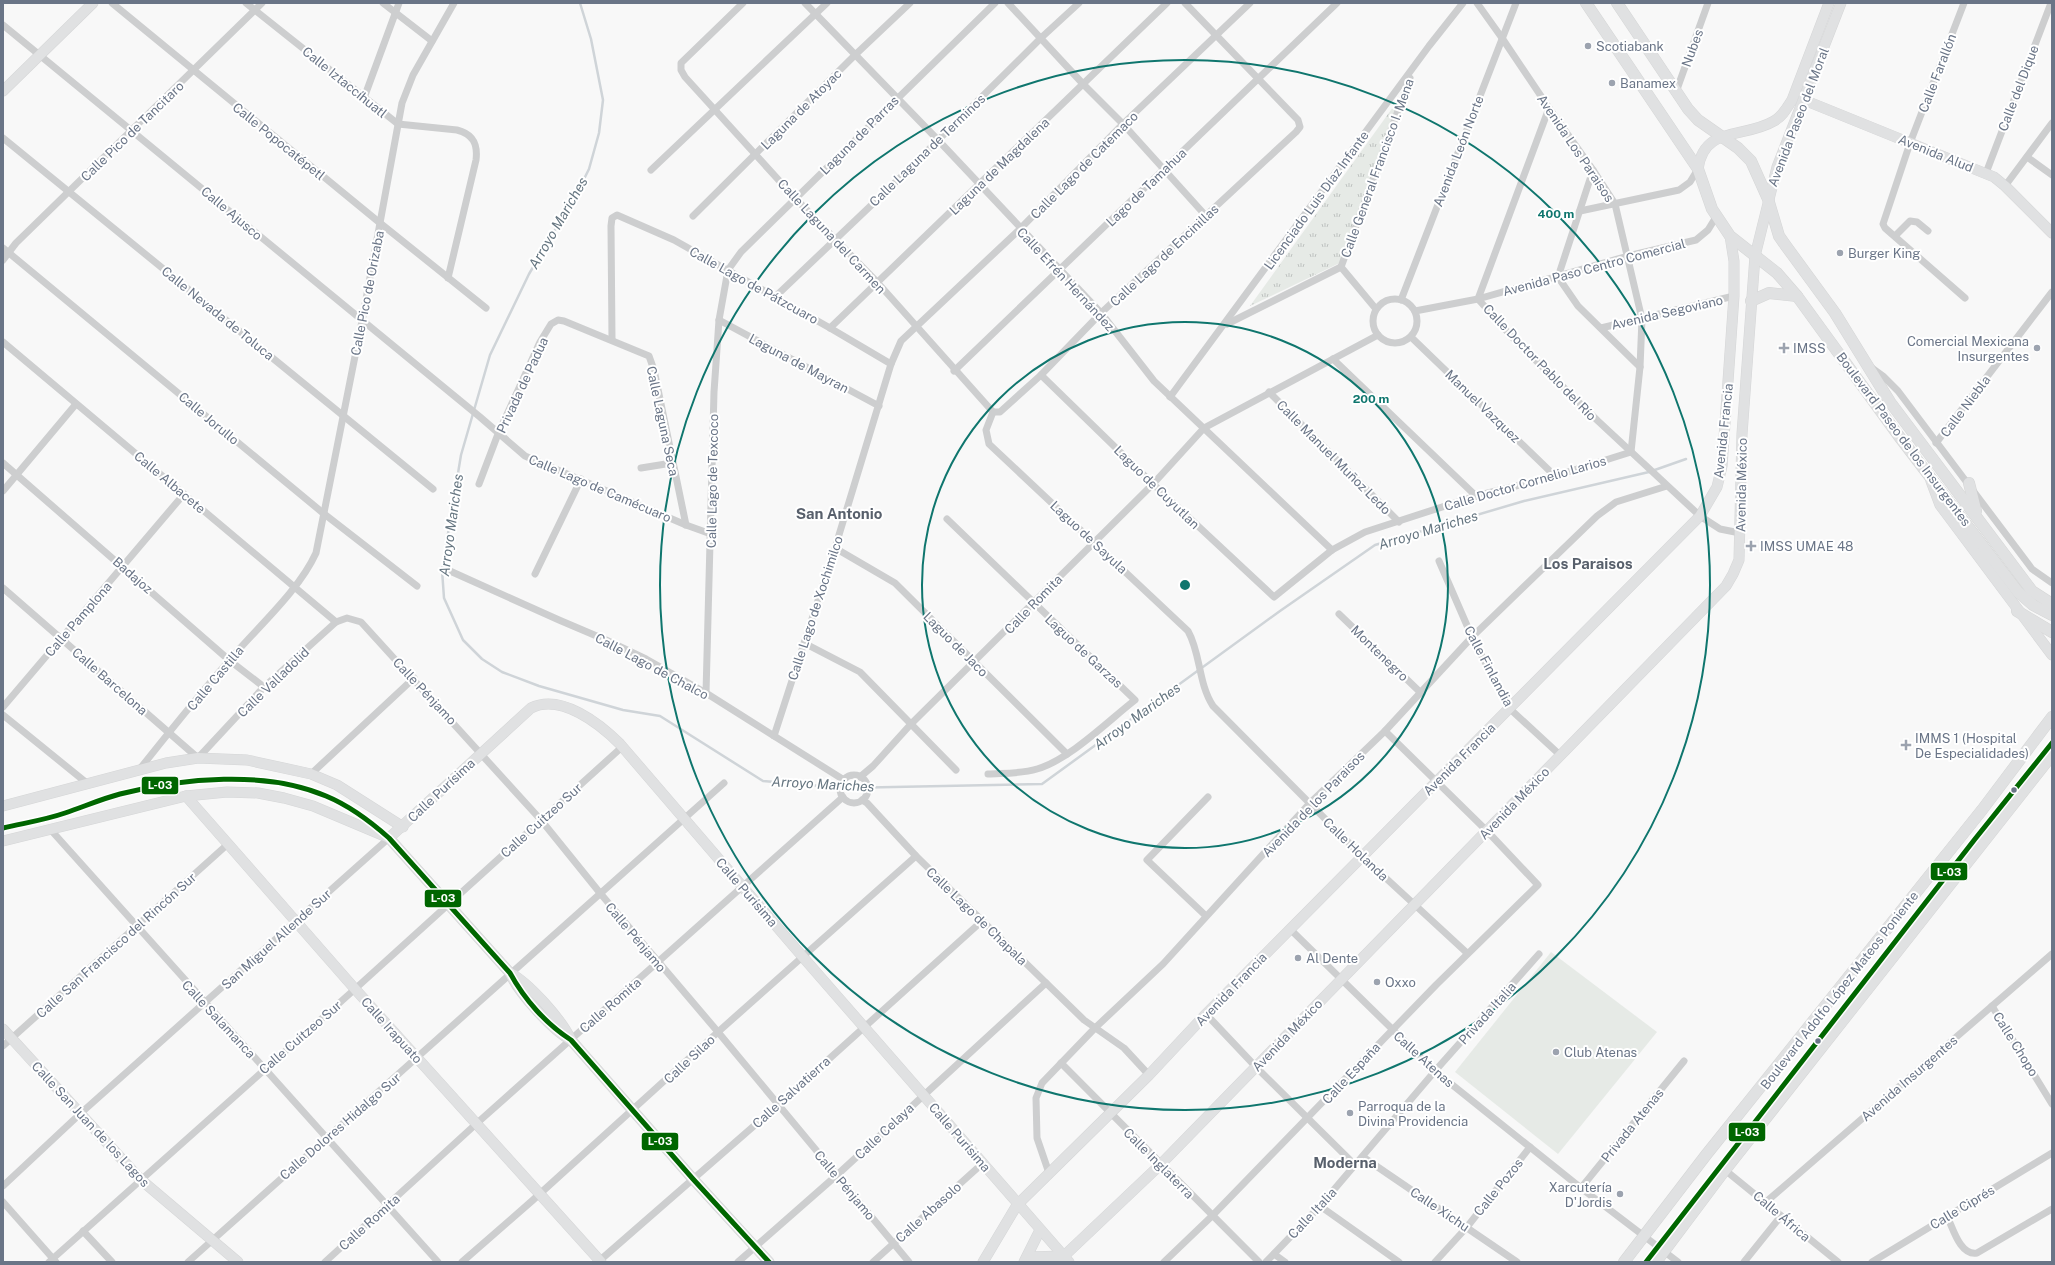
<svg xmlns="http://www.w3.org/2000/svg" width="2055" height="1265" font-family="'Public Sans',sans-serif">
<style>
.grass{fill:url(#grass-tufts)}
.pitch{fill:#e6eae6}
.lines{fill:none;stroke-linecap:round;stroke-linejoin:round}
.stream{stroke:#cfd4d8;stroke-width:2.5}
.secondary-casing{stroke:#d5d6d7;stroke-width:11}
.primary-casing{stroke:#d5d6d6;stroke-width:12}
.street{stroke:#cdcecf;stroke-width:7}
.secondary{stroke:#e0e1e2;stroke-width:10}
.primary{stroke:#e0e1e2;stroke-width:11}
.bus-1-casing{stroke:#fff;stroke-width:8}
.bus-1{stroke:#060;stroke-width:5}
.ring{fill:none;stroke:#0f766e;stroke-width:2}
.poi-dot{fill:#9ca3af;stroke:#fff;stroke-width:1.5}
.bus-dot{fill:#6a7587;stroke:#fff;stroke-width:1.5}
.labels{text-anchor:middle;stroke-width:4;stroke-linejoin:round;paint-order:stroke}
.poi-label{font-size:13px;fill:#6a7587;stroke:#fff;text-anchor:start}
.street-label{font-size:13px;fill:#6a7587;stroke:#fff}
.water-label{font-size:14px;font-style:italic;fill:#667681;stroke:#fff}
.quarter-label{font-size:15px;font-weight:bold;fill:#58606c;stroke:#fff}
.centre{fill:#0f766e;stroke:#fff;stroke-width:2}
.ring-label{font-size:12px;text-anchor:middle;font-weight:bold;fill:#0f766e;stroke:#fff;stroke-width:4;stroke-linejoin:round;paint-order:stroke}
.line-badge{stroke:#fff;stroke-width:1.5}
.badge-label{font-size:11px;text-anchor:middle;font-weight:bold;fill:#fff}
</style>
<defs>
<pattern id="grass-tufts" width="24" height="20" patternUnits="userSpaceOnUse"><rect width="24" height="20" fill="#e6eae6"/><path d="M3 7l-1-3M5 7V3M7 7l1-3M15 17l-1-3M17 17v-4M19 17l1-3" fill="none" stroke="#bec2c0"/></pattern>
</defs>
<rect width="100%" height="100%" fill="#f8f8f8"/>
<polygon class="grass" points="1401,96 1346,260 1250,306"/>
<polygon class="pitch" points="1551,952 1657,1032 1558,1154 1455,1072"/>
<g class="lines">
<polyline class="stream" points="580,3 591,39 603,100 599,133 589,169 578,191 529,274 490,355 461,455 442,570 444,598 463,640 482,659 502,672 539,686 623,710 660,716 763,781 844,788 1042,784 1280,611 1375,545 1524,501 1649,472 1686,459"/>
<g class="secondary-casing">
<g id="secondary">
<polyline points="3,91 93,3"/>
<polyline points="1804,100 1994,177 2005,186 2052,233"/>
<path d="M1698,169C1704,125 1744,139 1774,121C1782,117 1787,108 1792,100L1829,3"/>
<polyline points="1931,481 1940,505 2052,655"/>
<polyline points="186,796 355,989 601,1262"/>
<polyline points="3,806 166,763 198,758 247,760 311,774 337,785 403,827"/>
<path d="M389,838L531,708C561,693 600,724 620,744L802,956L1069,1262"/>
<path d="M3,841L186,796L227,792L258,793L284,798L313,806L389,838L510,973C529,983 562,1020 571,1040L693,1179L769,1262"/>
<path d="M510,973C518,992 553,1031 571,1040"/>
<polyline points="3,1029 140,1179 238,1262"/>
<polyline points="1027,1257 1064,1256 1160,1165 1726,586 1733,574 1739,560 1742,434 1755,256 1777,167 1841,3"/>
<polyline points="983,1262 1017,1205 1149,1075 1206,1014 1700,516 1717,487 1722,466 1734,296 1734,261 1730,236"/>
<polyline points="1024,1262 1040,1230"/>
</g>
</g>
<g class="primary-casing">
<g id="primary">
<polyline points="1586,3 1698,169 1712,209 1730,236 1777,273 1797,296 1898,435 2018,592 2033,605 2052,615"/>
<polyline points="1617,3 1688,109 1698,120 1738,148 1751,161 1768,199 1779,236 1786,246 1835,313 1890,402 2032,591 2052,604"/>
<polyline points="1751,301 1769,293 1797,296"/>
<polyline points="1969,483 1976,511"/>
<polyline points="2017,611 2052,632"/>
<polyline points="1624,1262 1706,1155 1982,810 2052,717"/>
<polyline points="1656,1262 1725,1170 2052,755"/>
</g>
</g>
<g class="street">
<polyline points="112,3 380,223 486,308"/>
<path d="M246,3L398,124L457,130C473,134 478,144 476,160L448,278"/>
<polyline points="383,3 432,41"/>
<polyline points="743,3 681,63 681,70 685,77 795,198 877,282 993,412"/>
<polyline points="805,3 938,140 1101,313 1154,381 1332,550"/>
<polyline points="1008,3 1084,85 1123,124 1206,216"/>
<polyline points="1964,3 1910,143 1883,224 1885,228 1965,298"/>
<polyline points="3,25 480,417 525,456 686,525 711,534"/>
<polyline points="1676,92 1708,3"/>
<polyline points="364,98 399,3"/>
<polyline points="3,138 433,489"/>
<polyline points="2027,157 2052,175"/>
<polyline points="651,170 827,3"/>
<polyline points="1986,173 2051,3"/>
<polyline points="2005,186 2052,123"/>
<polyline points="1580,211 1679,190 1690,182 1698,169"/>
<polyline points="693,216 855,55 910,3"/>
<polyline points="1895,236 1910,221 1917,222 1928,231"/>
<polyline points="3,248 323,513 417,586"/>
<polyline points="3,260 16,243 262,3"/>
<polyline points="1341,267 1410,78"/>
<polyline points="1341,267 1376,309"/>
<polyline points="1558,277 1578,306 1640,367"/>
<polyline points="1558,277 1593,170"/>
<polyline points="775,297 903,175 1042,37 1079,3"/>
<circle cx="1395" cy="321" r="22"/>
<polyline points="1478,299 1513,338 1598,421 1700,516 1720,529 1740,533"/>
<polyline points="1478,299 1549,108"/>
<polyline points="1401,300 1516,3"/>
<polyline points="1415,311 1478,299 1628,256 1696,240 1708,230 1716,217"/>
<polyline points="719,320 879,406"/>
<polyline points="1227,324 1341,267"/>
<polyline points="830,328 1167,3"/>
<polyline points="1601,328 1734,296"/>
<polyline points="1411,337 1555,476"/>
<polyline points="612,339 611,226 612,218 617,215 674,240 830,328 891,364"/>
<polyline points="3,342 336,622"/>
<polyline points="1333,359 1476,496"/>
<polyline points="1872,368 1883,376 1898,391 2032,569 2052,583"/>
<polyline points="954,371 1337,3"/>
<polyline points="1041,375 1153,484 1274,597 1332,550 1365,532 1476,496 1555,476 1631,452 1640,367 1642,319 1615,204 1593,170 1549,108 1502,38 1477,3"/>
<polyline points="1269,392 1399,522"/>
<polyline points="1170,397 1429,46 1463,3"/>
<path d="M993,412L986,430L989,444L1188,631C1201,654 1198,683 1213,706L1363,857L1467,953"/>
<polyline points="993,412 1000,412 1041,375 1101,313 1296,132 1300,127 1298,120 1185,3"/>
<polyline points="1936,443 2052,292"/>
<polyline points="3,463 229,660 264,687"/>
<polyline points="641,468 672,463"/>
<polyline points="479,484 498,434 540,342 551,324 558,320 564,321 649,356 654,370 686,525"/>
<polyline points="3,491 76,404"/>
<path d="M947,519L1135,700C1108,721 1069,760 1037,769C1021,774 1004,773 988,774"/>
<polyline points="835,548 895,583 1067,754"/>
<polyline points="1439,561 1472,637 1509,708 1560,755"/>
<polyline points="450,571 559,620 606,640 646,659 706,693 844,780"/>
<polyline points="535,574 581,479"/>
<polyline points="3,588 198,758 264,687 336,622 347,618 361,622 541,820 600,893 718,1032 909,1262"/>
<polyline points="1339,614 1421,693"/>
<polyline points="804,643 860,672 956,770"/>
<polyline points="706,693 714,392 719,320 728,270 741,252 995,3"/>
<polyline points="3,707 184,494"/>
<polyline points="3,715 88,784"/>
<polyline points="774,736 835,548 891,364 901,341 1020,229 1123,124 1250,3"/>
<path d="M139,770C170,731 201,692 234,655C261,624 299,590 316,553L362,321L402,103L413,75L454,3"/>
<polyline points="311,774 414,678"/>
<circle cx="854" cy="789" r="14"/>
<polyline points="860,777 873,766 911,724 1153,484 1204,428 1378,335"/>
<polyline points="862,800 867,803 916,856 1084,1020 1124,1048 1149,1075"/>
<polyline points="50,829 438,1262"/>
<polyline points="1206,916 1147,860 1208,797"/>
<polyline points="1290,929 1435,1071 1581,1188 1678,1262"/>
<polyline points="1992,1006 2052,1104"/>
<polyline points="1206,1014 1256,1067 1355,1165"/>
<polyline points="3,1046 229,843"/>
<polyline points="1061,1063 1259,1262"/>
<polyline points="1363,1157 1517,1262"/>
<polyline points="1725,1170 1838,1262"/>
<polyline points="1049,1173 1037,1138 1036,1098 1042,1083 1095,1028 1163,964 1309,804 1385,731 1472,637 1597,516 1616,502 1667,486"/>
<polyline points="3,1186 81,1113 389,838"/>
<polyline points="1581,1188 1684,1061"/>
<polyline points="3,1202 56,1262"/>
<polyline points="1766,1202 2052,954"/>
<polyline points="1320,1206 1399,1262"/>
<path d="M1947,1216C1953,1228 1960,1256 1977,1253L2052,1209"/>
<polyline points="83,1231 112,1262"/>
<polyline points="1274,1254 1285,1262"/>
<polyline points="49,1262 355,989 622,747"/>
<polyline points="188,1262 724,783"/>
<polyline points="325,1262 476,1124 843,797"/>
<polyline points="462,1262 533,1200 718,1032 916,856"/>
<polyline points="598,1262 778,1105 982,921"/>
<polyline points="738,1262 837,1175 1046,983"/>
<polyline points="873,1262 983,1163"/>
<polyline points="1164,1262 1212,1216 1436,985 1538,885 1487,831 1385,731"/>
<polyline points="1266,1262 1320,1206 1435,1071 1539,954"/>
<polyline points="1435,1262 1467,1227 1530,1147"/>
<polyline points="1744,1262 1781,1216"/>
<polyline points="1872,1262 2052,1153"/>
</g>
<use href="#secondary" class="secondary"/>
<use href="#primary" class="primary"/>
<g class="bus-1-casing">
<g id="bus-1">
<path d="M3,828C24,823 45,820 65,813C83,807 101,799 120,794C182,778 266,770 326,796C350,806 370,821 389,838L510,973C524,999 546,1024 571,1040L693,1179L769,1262"/>
<polyline points="1646,1262 1975,839 2052,743"/>
</g>
</g>
<use href="#bus-1" class="bus-1"/>
</g>
<g class="ring">
<circle cx="1185" cy="585" r="263"/>
<circle cx="1185" cy="585" r="525"/>
</g>
<g class="poi-dot">
<circle cx="1588" cy="46" r="4"/>
<circle cx="1612" cy="83" r="4"/>
<circle cx="1840" cy="253" r="4"/>
<path d="M1782 342h4v4h4v4h-4v4h-4v-4h-4v-4h4z"/>
<circle cx="2037" cy="348" r="4"/>
<path d="M1749 540h4v4h4v4h-4v4h-4v-4h-4v-4h4z"/>
<path d="M1904 739h4v4h4v4h-4v4h-4v-4h-4v-4h4z"/>
<circle cx="1298" cy="958" r="4"/>
<circle cx="1377" cy="982" r="4"/>
<circle cx="1556" cy="1052" r="4"/>
<circle cx="1350" cy="1113" r="4"/>
<circle cx="1620" cy="1194" r="4"/>
</g>
<g class="bus-dot">
<circle cx="2014" cy="790" r="3.5"/>
<circle cx="1818" cy="1041" r="3.5"/>
</g>
<g class="labels">
<g class="poi-label">
<text x="1596" y="51">Scotiabank</text>
<text x="1620" y="88">Banamex</text>
<text x="1848" y="258">Burger King</text>
<text x="2029" y="346" text-anchor="end">Comercial Mexicana<tspan x="2029" dy="15">Insurgentes</tspan></text>
<text x="1793" y="353">IMSS</text>
<text x="1760" y="551">IMSS UMAE 48</text>
<text x="1915" y="743">IMMS 1 (Hospital<tspan x="1915" dy="15">De Especialidades)</tspan></text>
<text x="1306" y="963">Al Dente</text>
<text x="1385" y="987">Oxxo</text>
<text x="1564" y="1057">Club Atenas</text>
<text x="1358" y="1111">Parroqua de la<tspan x="1358" dy="15">Divina Providencia</tspan></text>
<text x="1612" y="1192" text-anchor="end">Xarcutería<tspan x="1612" dy="15">D'Jordis</tspan></text>
</g>
<g class="street-label">
<text transform="translate(1692 48) rotate(-70)" y="5">Nubes</text>
<text transform="translate(1937 73) rotate(-69)" y="5">Calle Farallón</text>
<text transform="translate(345 82) rotate(39)" y="5">Calle Iztaccíhuatl</text>
<text transform="translate(2018 88) rotate(-69)" y="5">Calle del Dique</text>
<text transform="translate(801 109) rotate(-45)" y="5">Laguna de Atoyac</text>
<text transform="translate(1798 117) rotate(-69)" y="5">Avenida Paseo del Moral</text>
<text transform="translate(132 131) rotate(-44)" y="5">Calle Pico de Tancitaro</text>
<text transform="translate(859 135) rotate(-45)" y="5">Laguna de Parras</text>
<text transform="translate(279 141) rotate(39)" y="5">Calle Popocatépetl</text>
<text transform="translate(1576 148) rotate(56)" y="5">Avenida Los Paraisos</text>
<text transform="translate(927 150) rotate(-44)" y="5">Calle Laguna de Terminos</text>
<text transform="translate(1458 151) rotate(-69)" y="5">Avenida León Norte</text>
<text transform="translate(1936 153) rotate(22)" y="5">Avenida Alud</text>
<text transform="translate(1084 165) rotate(-45)" y="5">Calle Lago de Catemaco</text>
<text transform="translate(999 166) rotate(-44)" y="5">Laguna de Magdalena</text>
<text transform="translate(1377 168) rotate(-70)" y="5">Calle General Francisco I. Mena</text>
<text transform="translate(1146 187) rotate(-44)" y="5">Lago de Tamahua</text>
<text transform="translate(1316 200) rotate(-54)" y="5">Licenciado Luis Díaz Infante</text>
<text transform="translate(232 213) rotate(40)" y="5">Calle Ajusco</text>
<text transform="translate(832 236) rotate(47)" y="5">Calle Laguna del Carmen</text>
<text transform="translate(1164 255) rotate(-43)" y="5">Calle Lago de Encinillas</text>
<text transform="translate(1594 267) rotate(-15)" y="5">Avenida Paso Centro Comercial</text>
<text transform="translate(1066 279) rotate(47)" y="5">Calle Efrén Hernández</text>
<text transform="translate(754 285) rotate(29)" y="5">Calle Lago de Pátzcuaro</text>
<text transform="translate(367 293) rotate(-79)" y="5">Calle Pico de Orizaba</text>
<text transform="translate(1667 312) rotate(-13)" y="5">Avenida Segoviano</text>
<text transform="translate(218 313) rotate(39)" y="5">Calle Nevada de Toluca</text>
<text transform="translate(1540 362) rotate(46)" y="5">Calle Doctor Pablo del Río</text>
<text transform="translate(799 363) rotate(28)" y="5">Laguna de Mayran</text>
<text transform="translate(522 385) rotate(-65)" y="5">Privada de Padua</text>
<text transform="translate(1483 406) rotate(44)" y="5">Manuel Vazquez</text>
<text transform="translate(1965 406) rotate(-53)" y="5">Calle Niebla</text>
<text transform="translate(209 418) rotate(40)" y="5">Calle Jorullo</text>
<text transform="translate(663 421) rotate(78)" y="5">Calle Laguna Seca</text>
<text transform="translate(1723 431) rotate(-84)" y="5">Avenida Francia</text>
<text transform="translate(1904 439) rotate(53)" y="5">Boulevard Paseo de los Insurgentes</text>
<text transform="translate(1334 457) rotate(45)" y="5">Calle Manuel Muñoz Ledo</text>
<text transform="translate(712 481) rotate(-89)" y="5">Calle Lago de Texcoco</text>
<text transform="translate(170 482) rotate(40)" y="5">Calle Albacete</text>
<text transform="translate(1525 483) rotate(-16)" y="5">Calle Doctor Cornelio Larios</text>
<text transform="translate(1741 485) rotate(-89)" y="5">Avenida México</text>
<text transform="translate(1157 487) rotate(44)" y="5">Laguo de Cuyutlan</text>
<text transform="translate(600 488) rotate(23)" y="5">Calle Lago de Camécuaro</text>
<text transform="translate(1089 537) rotate(43)" y="5">Laguo de Sayula</text>
<text transform="translate(133 575) rotate(41)" y="5">Badajoz</text>
<text transform="translate(1033 604) rotate(-46)" y="5">Calle Romita</text>
<text transform="translate(815 608) rotate(-72)" y="5">Calle Lago de Xochimilco</text>
<text transform="translate(78 619) rotate(-49)" y="5">Calle Pamplona</text>
<text transform="translate(956 644) rotate(45)" y="5">Laguo de Jaco</text>
<text transform="translate(1084 651) rotate(43)" y="5">Laguo de Garzas</text>
<text transform="translate(1380 653) rotate(44)" y="5">Montenegro</text>
<text transform="translate(652 666) rotate(28)" y="5">Calle Lago de Chalco</text>
<text transform="translate(1489 666) rotate(62)" y="5">Calle Finlandia</text>
<text transform="translate(215 678) rotate(-50)" y="5">Calle Castilla</text>
<text transform="translate(110 681) rotate(41)" y="5">Calle Barcelona</text>
<text transform="translate(273 682) rotate(-44)" y="5">Calle Valladolid</text>
<text transform="translate(425 691) rotate(47)" y="5">Calle Pénjamo</text>
<text transform="translate(1459 759) rotate(-45)" y="5">Avenida Francia</text>
<text transform="translate(441 790) rotate(-43)" y="5">Calle Purísima</text>
<text transform="translate(1514 803) rotate(-46)" y="5">Avenida México</text>
<text transform="translate(1313 804) rotate(-46)" y="5">Avenida de los Paraisos</text>
<text transform="translate(541 820) rotate(-42)" y="5">Calle Cuitzeo Sur</text>
<text transform="translate(1356 849) rotate(44)" y="5">Calle Holanda</text>
<text transform="translate(747 892) rotate(49)" y="5">Calle Purísima</text>
<text transform="translate(977 916) rotate(44)" y="5">Calle Lago de Chapala</text>
<text transform="translate(636 937) rotate(50)" y="5">Calle Pénjamo</text>
<text transform="translate(276 939) rotate(-42)" y="5">San Miguel Allende Sur</text>
<text transform="translate(116 945) rotate(-42)" y="5">Calle San Francisco del Rincón Sur</text>
<text transform="translate(1231 989) rotate(-46)" y="5">Avenida Francia</text>
<text transform="translate(1839 990) rotate(-52)" y="5">Boulevard Adolfo López Mateos Poniente</text>
<text transform="translate(610 1005) rotate(-41)" y="5">Calle Romita</text>
<text transform="translate(1487 1013) rotate(-48)" y="5">Privada Italia</text>
<text transform="translate(219 1019) rotate(47)" y="5">Calle Salamanca</text>
<text transform="translate(392 1030) rotate(48)" y="5">Calle Irapuato</text>
<text transform="translate(1287 1035) rotate(-46)" y="5">Avenida México</text>
<text transform="translate(300 1037) rotate(-41)" y="5">Calle Cuitzeo Sur</text>
<text transform="translate(2016 1044) rotate(58)" y="5">Calle Chopo</text>
<text transform="translate(689 1059) rotate(-43)" y="5">Calle Silao</text>
<text transform="translate(1424 1059) rotate(42)" y="5">Calle Atenas</text>
<text transform="translate(1351 1073) rotate(-47)" y="5">Calle España</text>
<text transform="translate(1909 1078) rotate(-41)" y="5">Avenida Insurgentes</text>
<text transform="translate(791 1092) rotate(-42)" y="5">Calle Salvatierra</text>
<text transform="translate(91 1124) rotate(47)" y="5">Calle San Juan de los Lagos</text>
<text transform="translate(1632 1125) rotate(-51)" y="5">Privada Atenas</text>
<text transform="translate(340 1126) rotate(-41)" y="5">Calle Dolores Hidalgo Sur</text>
<text transform="translate(884 1131) rotate(-43)" y="5">Calle Celaya</text>
<text transform="translate(960 1137) rotate(49)" y="5">Calle Purísima</text>
<text transform="translate(1159 1163) rotate(45)" y="5">Calle Inglaterra</text>
<text transform="translate(845 1185) rotate(50)" y="5">Calle Pénjamo</text>
<text transform="translate(1498 1187) rotate(-51)" y="5">Calle Pozos</text>
<text transform="translate(1962 1207) rotate(-31)" y="5">Calle Ciprés</text>
<text transform="translate(1440 1209) rotate(34)" y="5">Calle Xichu</text>
<text transform="translate(928 1212) rotate(-42)" y="5">Calle Abasolo</text>
<text transform="translate(1312 1213) rotate(-47)" y="5">Calle Italia</text>
<text transform="translate(1782 1216) rotate(40)" y="5">Calle África</text>
<text transform="translate(369 1222) rotate(-42)" y="5">Calle Romita</text>
</g>
<g class="water-label">
<text transform="translate(558 223) rotate(-60)" y="5">Arroyo Mariches</text>
<text transform="translate(451 525) rotate(-82)" y="5">Arroyo Mariches</text>
<text transform="translate(1428 530) rotate(-17)" y="5">Arroyo Mariches</text>
<text transform="translate(1137 716) rotate(-36)" y="5">Arroyo Mariches</text>
<text transform="translate(823 784) rotate(3)" y="5">Arroyo Mariches</text>
</g>
<g class="quarter-label">
<text x="839" y="519">San Antonio</text>
<text x="1588" y="569">Los Paraisos</text>
<text x="1345" y="1168">Moderna</text>
</g>
</g>
<circle cx="1185" cy="585" r="6" class="centre"/>
<g class="ring-label">
<text x="1556" y="218">400 m</text>
<text x="1371" y="403">200 m</text>
</g>
<g class="line-badge">
<rect x="141" y="776" width="38" height="19" rx="4" fill="#060"/>
<rect x="1930" y="862" width="38" height="19" rx="4" fill="#060"/>
<rect x="424" y="889" width="38" height="19" rx="4" fill="#060"/>
<rect x="1728" y="1122" width="38" height="20" rx="4" fill="#060"/>
<rect x="641" y="1132" width="38" height="19" rx="4" fill="#060"/>
</g>
<g class="badge-label">
<text x="160" y="789">L-03</text>
<text x="1949" y="876">L-03</text>
<text x="443" y="902">L-03</text>
<text x="1747" y="1136">L-03</text>
<text x="660" y="1145">L-03</text>
</g>
<rect width="2055" height="1265" fill="none" stroke="#6a7587" stroke-width="8"/>
</svg>
